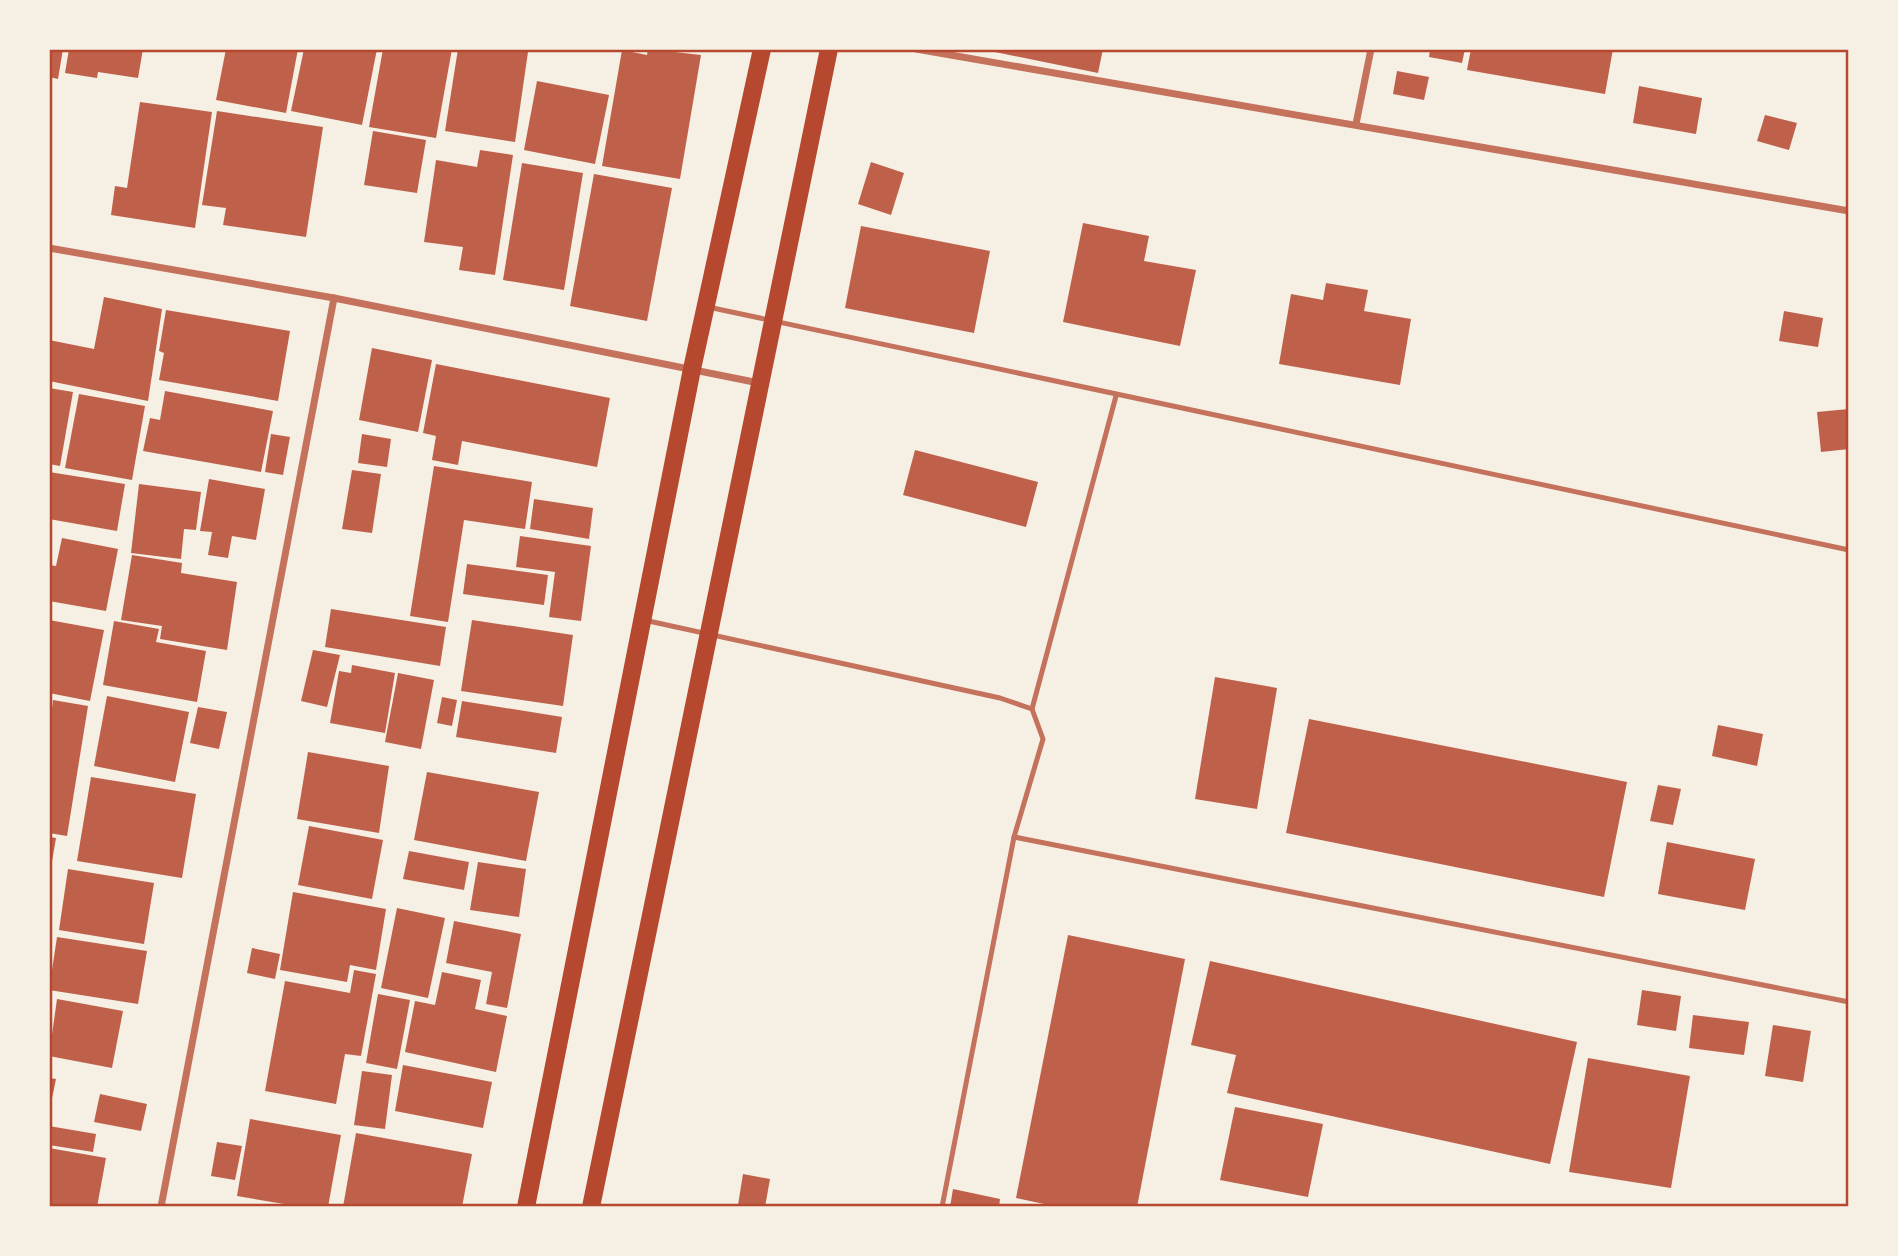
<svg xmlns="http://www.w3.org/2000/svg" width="1898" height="1256" font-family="Inter,sans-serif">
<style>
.building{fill:#bf614a}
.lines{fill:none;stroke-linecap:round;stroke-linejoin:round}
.service{stroke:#c5725c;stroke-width:5}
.minor{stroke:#c5725c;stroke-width:7}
.primary{stroke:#b5482f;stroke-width:18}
.neatline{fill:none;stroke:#b5482f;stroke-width:2.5}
</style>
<rect width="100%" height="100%" fill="#f6efe4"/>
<g class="building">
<polygon points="49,49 63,49 58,79 49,77"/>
<polygon points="69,49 143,49 138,78 98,72 97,78 65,73"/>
<polygon points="226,49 298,49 286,113 216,100"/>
<polygon points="304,49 377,49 362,125 291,111"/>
<polygon points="383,49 452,49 436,138 369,127"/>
<polygon points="458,49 528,52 515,142 445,131"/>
<polygon points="648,49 701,55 680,179 602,166 622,50 647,55"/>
<polygon points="980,49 1103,49 1098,73"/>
<polygon points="1430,49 1465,49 1462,63 1429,57"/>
<polygon points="1471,49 1613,49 1605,94 1467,70"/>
<polygon points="1397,71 1429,77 1424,100 1393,94"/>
<polygon points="537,81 609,95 595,164 524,150"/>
<polygon points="1639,86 1702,98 1696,134 1633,123"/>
<polygon points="140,102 212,112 195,228 111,215 115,186 127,188"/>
<polygon points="217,111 323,127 306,237 223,225 226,208 202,205"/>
<polygon points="1765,115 1797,123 1789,150 1757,141"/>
<polygon points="373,131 426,140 417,193 364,185"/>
<polygon points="480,150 513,155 495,275 459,270 463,247 424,242 436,160 477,167"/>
<polygon points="871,162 904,173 891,215 858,204"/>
<polygon points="522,163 583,173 564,290 503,280"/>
<polygon points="594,174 672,188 647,321 570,306"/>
<polygon points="1083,223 1149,236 1144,261 1196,270 1180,346 1063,322"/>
<polygon points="861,226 990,251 974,333 845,308"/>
<polygon points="1326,283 1368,290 1364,311 1411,319 1400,385 1279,364 1291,294 1323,300"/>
<polygon points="104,297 162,309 148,401 49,381 49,340 94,349"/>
<polygon points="166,310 290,331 278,401 159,380 164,353 159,351"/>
<polygon points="1784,311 1823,318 1818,347 1779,341"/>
<polygon points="372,348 432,360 418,432 359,420"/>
<polygon points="436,364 610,398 597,467 462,441 458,465 432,460 436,436 423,433"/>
<polygon points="49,388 73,392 60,466 49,464"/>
<polygon points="165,391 273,411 261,472 143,451 150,418 160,420"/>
<polygon points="79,394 145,406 132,480 65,468"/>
<polygon points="1849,409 1849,449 1821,452 1817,412"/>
<polygon points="271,434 290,437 283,475 265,472"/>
<polygon points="362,434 391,439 387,467 358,463"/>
<polygon points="915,450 1038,482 1026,527 903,495"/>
<polygon points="434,466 532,482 525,529 464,520 448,622 410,616"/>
<polygon points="352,470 381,474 372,533 342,529"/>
<polygon points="49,472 125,484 117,531 49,519"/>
<polygon points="209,479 265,489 256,540 232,536 228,558 208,555 212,532 200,531"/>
<polygon points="139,484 201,492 196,530 184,529 181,559 131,553"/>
<polygon points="534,499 593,508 589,539 530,529"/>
<polygon points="520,536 591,546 581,621 549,617 555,572 516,567"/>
<polygon points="62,538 118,549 106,611 49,601 49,565 56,566"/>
<polygon points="132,555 182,563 181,573 237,582 227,650 160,639 162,626 121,620"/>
<polygon points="467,564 548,575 544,605 463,594"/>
<polygon points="331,609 446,627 440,666 325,647"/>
<polygon points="49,620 104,630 90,701 49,693"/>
<polygon points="472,620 573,635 563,706 461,691"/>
<polygon points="114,621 159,629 156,642 206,651 197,702 103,685"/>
<polygon points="313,650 340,655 327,707 301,701"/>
<polygon points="352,665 395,673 385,733 330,723 339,671 351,673"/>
<polygon points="398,673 434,680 421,749 385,742"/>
<polygon points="1215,677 1277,688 1257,809 1195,799"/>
<polygon points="107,696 189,712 175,782 94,766"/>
<polygon points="442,697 457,700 452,726 437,723"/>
<polygon points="53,700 88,706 67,836 49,833 49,709 52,709"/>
<polygon points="462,701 562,717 556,753 456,737"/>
<polygon points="198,707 227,712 219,749 190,743"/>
<polygon points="1309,719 1627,782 1604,897 1286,833"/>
<polygon points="1718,725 1763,734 1757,766 1712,756"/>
<polygon points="308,752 389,766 379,833 297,819"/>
<polygon points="427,772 539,792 526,861 414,840"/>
<polygon points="91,777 196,794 182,878 77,861"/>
<polygon points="1658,785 1681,789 1673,825 1650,821"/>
<polygon points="309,826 383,840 372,899 298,885"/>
<polygon points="49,837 56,838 50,873 49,873"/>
<polygon points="1667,842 1755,859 1745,910 1658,894"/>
<polygon points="409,851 469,862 464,890 403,879"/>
<polygon points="478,862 526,869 519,917 470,910"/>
<polygon points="68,869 154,883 144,944 59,930"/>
<polygon points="293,892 386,909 376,970 350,965 347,982 280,970"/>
<polygon points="397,908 445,918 428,998 381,988"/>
<polygon points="454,921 521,934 507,1008 486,1004 492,972 446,963"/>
<polygon points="1068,935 1185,959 1137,1207 1058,1207 1016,1198"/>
<polygon points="57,937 147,951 138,1004 49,990"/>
<polygon points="252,948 280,954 275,979 247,973"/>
<polygon points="1210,961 1577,1042 1550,1164 1227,1093 1236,1055 1191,1045"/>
<polygon points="354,970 376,974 361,1056 345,1054 336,1104 265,1091 285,981 350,993"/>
<polygon points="442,972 481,980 475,1009 507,1016 496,1072 405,1052 415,1001 435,1005"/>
<polygon points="1642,990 1681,996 1676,1031 1637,1025"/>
<polygon points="378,994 410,1000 397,1069 366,1063"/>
<polygon points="57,999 123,1011 112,1068 49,1056"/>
<polygon points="1693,1015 1749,1022 1744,1055 1689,1048"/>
<polygon points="1773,1025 1811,1031 1803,1082 1765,1076"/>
<polygon points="1588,1058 1690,1076 1671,1188 1569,1172"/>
<polygon points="403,1065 492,1082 483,1128 395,1111"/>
<polygon points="362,1071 392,1075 385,1129 354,1125"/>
<polygon points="49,1078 56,1079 50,1108 49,1108"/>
<polygon points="100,1094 147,1104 141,1131 94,1122"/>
<polygon points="1235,1107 1323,1124 1308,1197 1220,1180"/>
<polygon points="250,1119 341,1135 328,1207 302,1207 237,1196"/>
<polygon points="49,1126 96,1134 93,1152 49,1145"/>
<polygon points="356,1133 472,1154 462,1207 343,1207"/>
<polygon points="217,1142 242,1146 235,1180 211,1176"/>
<polygon points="49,1148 106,1158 97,1207 49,1207"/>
<polygon points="743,1174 770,1179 765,1207 738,1205"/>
<polygon points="953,1189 1000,1199 999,1207 950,1207"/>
</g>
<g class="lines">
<g class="service">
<polyline points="708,307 1849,550"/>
<polyline points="644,620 1000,698 1032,709 1043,739 1014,837"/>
<polyline points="1032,709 1116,396"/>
<polyline points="942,1207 1014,837 1849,1002"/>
</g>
<g class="minor">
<polyline points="916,49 1849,211"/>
<polyline points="1356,124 1371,49"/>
<polyline points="49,248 334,298 759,383"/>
<polyline points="161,1207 334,298"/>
</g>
<g class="primary">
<polyline points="526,1207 692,369 762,49"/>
<polyline points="591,1207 829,49"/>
</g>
</g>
<rect width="1898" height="1256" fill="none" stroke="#f6efe4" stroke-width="102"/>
<rect x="51" y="51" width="1796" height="1154" class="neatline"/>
</svg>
